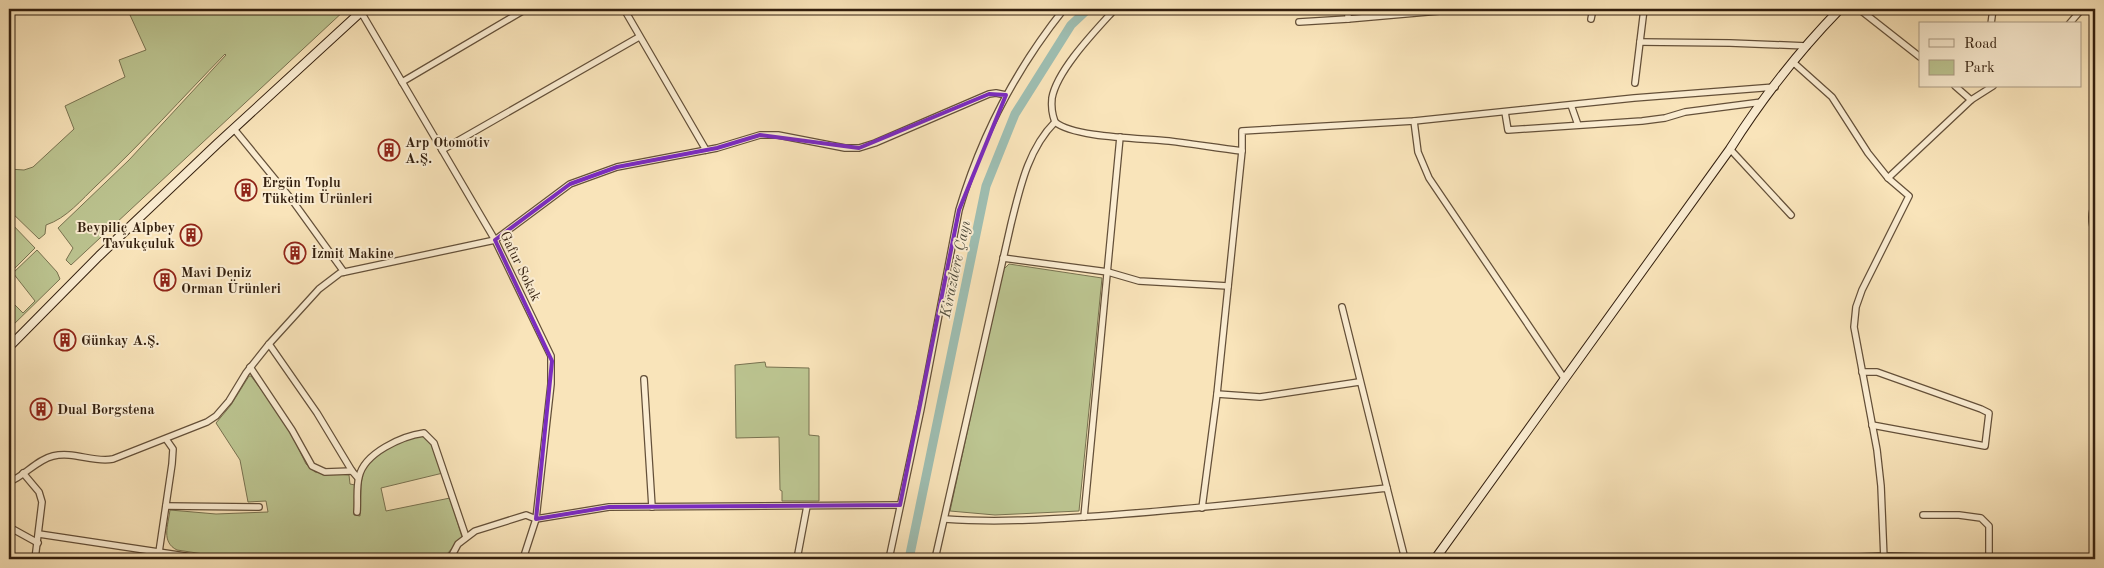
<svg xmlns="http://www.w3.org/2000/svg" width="2104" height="568" font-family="'Old Standard TT',serif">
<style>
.green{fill:#bcc591;stroke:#787250}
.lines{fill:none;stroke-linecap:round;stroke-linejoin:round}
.river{stroke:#9ebeb2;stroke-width:9}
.minor-casing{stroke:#645039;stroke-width:8}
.secondary-casing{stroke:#331f0e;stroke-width:10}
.minor{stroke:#fbedd2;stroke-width:5.5}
.secondary{stroke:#fbedd2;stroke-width:8}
.marked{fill:none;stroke:#7b2cbf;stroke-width:4;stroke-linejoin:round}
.labels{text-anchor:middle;stroke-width:4;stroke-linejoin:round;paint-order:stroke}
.poi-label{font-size:14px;font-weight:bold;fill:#331f0e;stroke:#fbedd2;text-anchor:start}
.street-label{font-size:14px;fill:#331f0e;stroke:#fbedd2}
.water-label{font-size:15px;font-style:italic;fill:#534f3f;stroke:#fbedd2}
</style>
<rect width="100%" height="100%" fill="#f9e4ba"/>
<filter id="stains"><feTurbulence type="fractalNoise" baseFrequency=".004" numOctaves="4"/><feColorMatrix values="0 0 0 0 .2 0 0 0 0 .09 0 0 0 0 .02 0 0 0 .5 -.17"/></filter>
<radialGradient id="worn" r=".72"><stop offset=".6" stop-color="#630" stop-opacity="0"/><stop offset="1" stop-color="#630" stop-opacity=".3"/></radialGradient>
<g class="green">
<path d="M135,9H145L147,14L152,9H346L71,265L66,260L73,248L58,228L129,160L226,55L225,54C182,98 142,143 97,185C81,200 67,218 46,225L45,234L39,239L9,210V169L24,170L33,167L74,129L65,106L125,77L119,60L146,50L130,15L135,12Z"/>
<polygon points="9,221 35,248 12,271 9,264"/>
<polygon points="37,250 57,272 60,279 9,329 9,299 23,313 35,301 13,273"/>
<polygon points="1009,264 1102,278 1079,511 995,515 950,511 1000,282 1003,270"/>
<polygon points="765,362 766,367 809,368 809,435 819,436 819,501 782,501 782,491 780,490 779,437 736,438 735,365"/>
<path d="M249,376H251L286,423L306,464L315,472L349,475L350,484L355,485L354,515L360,516C361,503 360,489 362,477C367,453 397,444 416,436L421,435L431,439L443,473L381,488L386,511L450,498L462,537L447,554L445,559H237L177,550C161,542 168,526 170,510L216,514L268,512L266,501L248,502L240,460L216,423L231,405Z"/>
</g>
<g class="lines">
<polyline class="river" points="909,559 986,186 1015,114 1071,25 1088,9"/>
<g class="minor-casing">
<g id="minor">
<polyline points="624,9 706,150"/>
<polyline points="1824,9 1837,12"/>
<polyline points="1859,9 1920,57"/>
<polyline points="361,12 495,240 551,356 551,384 536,519 523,559"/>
<polyline points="1348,19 1462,9"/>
<polyline points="1591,19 1593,9"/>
<polyline points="1299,22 1348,19 1348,9"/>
<polyline points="1991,24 1993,9"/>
<polyline points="2069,24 2082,9"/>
<polyline points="1640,42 1730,43 1807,46"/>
<polyline points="1794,63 1832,97 1868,153 1888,178 1909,196 1862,290 1856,307 1854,327 1877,450 1881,486 1884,559"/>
<polyline points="402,82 526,9"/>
<polyline points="1635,83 1644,9"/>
<polyline points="1955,86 1971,100"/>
<polyline points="1571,105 1578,125"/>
<polyline points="1505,112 1508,130 1642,121 1665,118 1685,112 1762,102"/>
<polyline points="1414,121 1418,152 1429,178 1564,378"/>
<path d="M1055,122C1052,114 1051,107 1052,98C1057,70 1096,30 1115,9"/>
<polyline points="234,129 292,200 344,272"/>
<polyline points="1730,149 1791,215"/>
<polyline points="442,150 639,37"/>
<polyline points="1888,178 1971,100 1993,86"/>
<path d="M2095,204C2090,214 2092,225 2095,235"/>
<polyline points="1003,258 1108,272 1139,281 1228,286"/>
<polyline points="1342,307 1387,488"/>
<polyline points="269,344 317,413 352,471 358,478"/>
<polyline points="250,367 292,430 312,466 325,472 352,471"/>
<polyline points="1862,372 1877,372 1981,409 1989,413 1985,446 1872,425"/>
<polyline points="644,379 652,507"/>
<polyline points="1217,394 1260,397 1359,382"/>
<polyline points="23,473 39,492 42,502 35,559"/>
<path d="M9,482C25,476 36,460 53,456C74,451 93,463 113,459L207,422L216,416L229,401L246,373L269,344L319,289L340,273L495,240L570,184L617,167L717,148L760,135H778L845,148H859L875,143L989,94L996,93L1006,95"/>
<polyline points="166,506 259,507"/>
<polyline points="1202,508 1217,394 1242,151 1242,131 1414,121 1634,98 1775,87"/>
<path d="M357,512C358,501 356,488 359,477C364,453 402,436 424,433L434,443L466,537"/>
<polyline points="1923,515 1959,515 1981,518 1989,526 1989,559"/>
<polyline points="1084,517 1120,137"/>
<path d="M945,519C1000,523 1057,519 1112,515C1204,508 1296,498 1387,488L1405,559"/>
<polyline points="9,527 38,543"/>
<polyline points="39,534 205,559"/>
<polyline points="158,559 172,464 173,449 166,439"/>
<polyline points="450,559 458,544 475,531 526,515 536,519 609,507 900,505"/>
<polyline points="797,559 807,506"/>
<path d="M889,559L921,409L959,210C981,136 1016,69 1064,9"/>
<path d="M935,559L1011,224C1020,188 1028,149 1055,122C1074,138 1143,138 1169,141C1193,144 1218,148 1242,151"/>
<polyline points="1834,559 1834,558 1884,556 1989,558"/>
</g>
</g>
<g class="secondary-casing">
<g id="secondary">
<polyline points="9,347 99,256 217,144 364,9"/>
<path d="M1435,559L1730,149C1761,100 1800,50 1840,9"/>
</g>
</g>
<use href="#minor" class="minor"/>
<use href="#secondary" class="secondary"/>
</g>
<path class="marked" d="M989,94L1006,95L959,210L900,505L609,507L536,519L552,361L495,240L570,184L617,167L717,148L760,135L859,148Z"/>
<defs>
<g id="building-ring" transform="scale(1.125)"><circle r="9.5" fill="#fbedd2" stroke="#8f2418" stroke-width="1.5"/><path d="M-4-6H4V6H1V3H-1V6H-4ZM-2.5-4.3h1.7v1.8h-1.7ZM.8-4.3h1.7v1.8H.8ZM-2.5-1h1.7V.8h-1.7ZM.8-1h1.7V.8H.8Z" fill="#8f2418"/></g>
</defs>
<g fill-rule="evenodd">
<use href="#building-ring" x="389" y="150"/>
<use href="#building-ring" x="246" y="190"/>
<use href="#building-ring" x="191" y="235"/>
<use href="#building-ring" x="295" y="253"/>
<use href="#building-ring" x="165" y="280"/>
<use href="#building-ring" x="65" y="340"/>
<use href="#building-ring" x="41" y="409"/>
</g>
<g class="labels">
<g class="poi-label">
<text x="405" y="147">Arp Otomotiv<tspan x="405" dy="16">A.Ş.</tspan></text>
<text x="262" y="187">Ergün Toplu<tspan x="262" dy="16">Tüketim Ürünleri</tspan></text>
<text x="175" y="232" text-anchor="end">Beypiliç Alpbey<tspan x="175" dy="16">Tavukçuluk</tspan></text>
<text x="311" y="258">İzmit Makine</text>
<text x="181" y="277">Mavi Deniz<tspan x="181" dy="16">Orman Ürünleri</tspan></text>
<text x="81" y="345">Günkay A.Ş.</text>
<text x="57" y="414">Dual Borgstena</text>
</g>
<g class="street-label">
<text transform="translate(521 266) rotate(64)" y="5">Gafur Sokak</text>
</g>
<g class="water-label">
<text transform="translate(955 269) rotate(-78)" y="5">Kirazdere Çayı</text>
</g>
</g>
<rect width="2104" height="568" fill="none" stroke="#f9e4ba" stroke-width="30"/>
<rect x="10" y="10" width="2084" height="548" fill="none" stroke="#331f0e" stroke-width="2.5"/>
<rect x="15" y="15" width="2074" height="538" fill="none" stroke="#331f0e"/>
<rect x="1919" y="22" width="162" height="65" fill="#fbedd2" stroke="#ab9b84"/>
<rect x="1929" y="39" width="25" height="8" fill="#fbedd2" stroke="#ab9b84"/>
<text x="1964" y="48" font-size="15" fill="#331f0e">Road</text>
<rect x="1929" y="60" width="25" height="15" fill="#bcc591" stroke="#ab9b84"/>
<text x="1964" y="72" font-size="15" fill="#331f0e">Park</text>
<rect width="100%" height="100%" filter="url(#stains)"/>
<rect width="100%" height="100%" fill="url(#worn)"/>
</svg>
